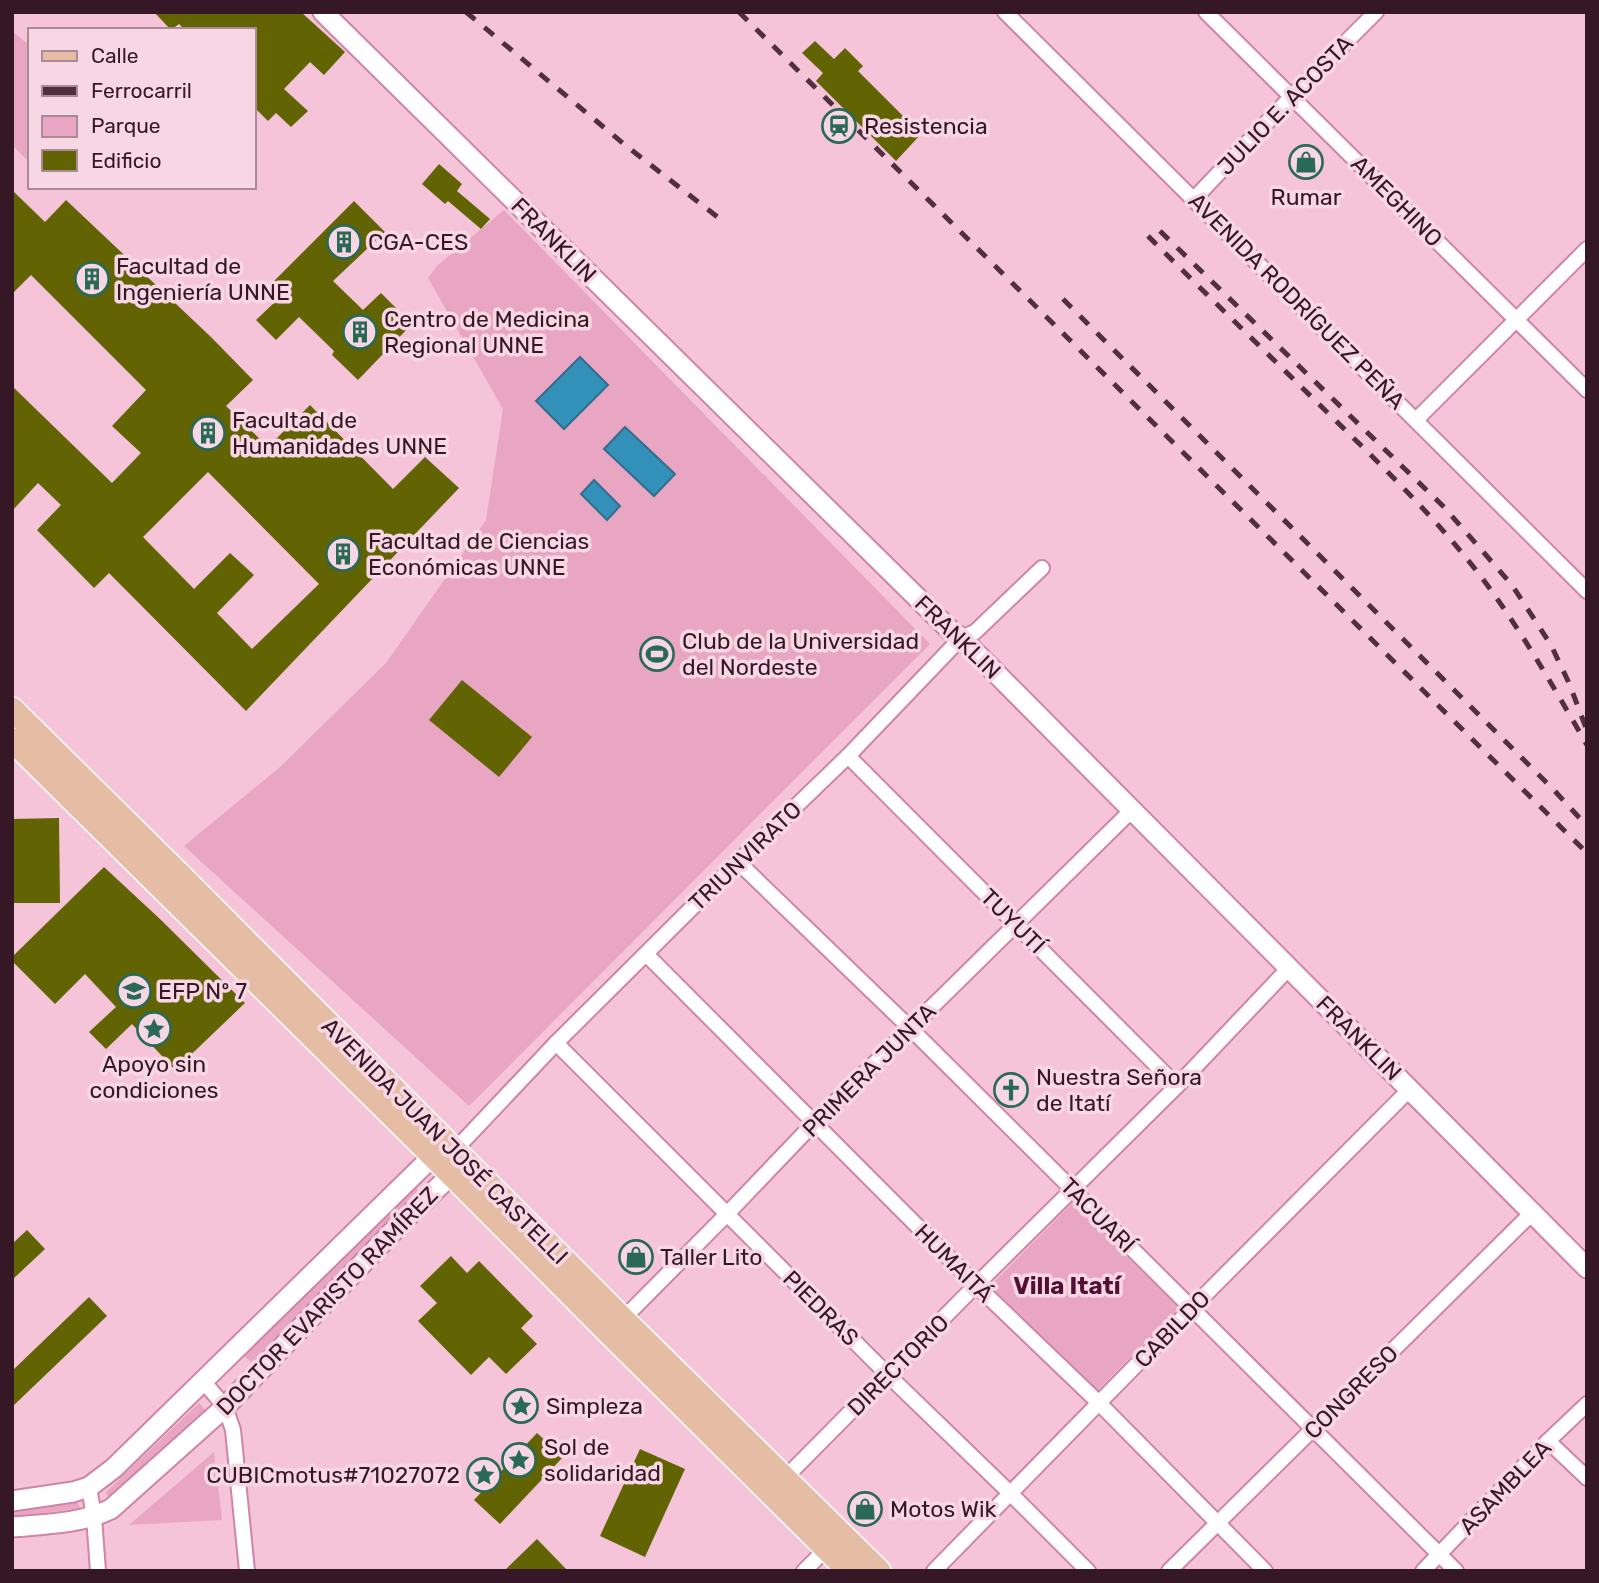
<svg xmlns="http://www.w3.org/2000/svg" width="1599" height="1583" font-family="Rubik,sans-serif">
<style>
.green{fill:#e9a6c3}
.water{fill:#3390b9;stroke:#346c8d;stroke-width:2}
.building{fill:#626403;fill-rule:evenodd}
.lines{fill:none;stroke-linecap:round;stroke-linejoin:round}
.street-casing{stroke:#d084a7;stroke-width:18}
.secondary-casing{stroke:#d084a7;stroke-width:23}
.primary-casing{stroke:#fff;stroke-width:26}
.street{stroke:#fff;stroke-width:14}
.secondary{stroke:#fff;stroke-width:19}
.primary{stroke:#e5bda5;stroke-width:23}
.rail{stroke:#502f3e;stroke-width:5;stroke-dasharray:12 12;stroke-linecap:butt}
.labels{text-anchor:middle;stroke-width:7;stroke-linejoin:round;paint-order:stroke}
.street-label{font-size:23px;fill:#351725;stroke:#f8d7e4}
.poi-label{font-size:23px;fill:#351725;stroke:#f8d7e4;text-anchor:start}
.neighbourhood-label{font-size:24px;font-weight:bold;fill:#521035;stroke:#f8d7e4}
</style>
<rect width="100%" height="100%" fill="#f5c4d9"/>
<g class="green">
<polygon points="12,31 30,46 30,163 12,145"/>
<polygon points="504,210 930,644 469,1106 184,846 280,767 386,663 486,520 503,409 428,278 438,265"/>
<polygon points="413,1185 421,1194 251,1362 243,1355"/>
<polygon points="1072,1203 1179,1308 1097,1391 990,1286"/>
<polygon points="199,1403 206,1411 110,1498 105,1493"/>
<polygon points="214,1452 222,1520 129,1525"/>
<polygon points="77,1500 80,1508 12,1517 12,1509"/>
</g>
<g class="water">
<polygon points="580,357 608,385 564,429 536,401"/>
<polygon points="625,427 675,474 654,496 604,449"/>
<polygon points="594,480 620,506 607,520 581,494"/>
</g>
<g class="building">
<polygon points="154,12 301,12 345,52 324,75 310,62 284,89 308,111 291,127 276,113 268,121 254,107 254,30 185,30 179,24 171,30"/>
<polygon points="815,41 834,59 845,48 863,66 858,71 906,119 908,117 923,132 896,161 816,81 823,73 802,53"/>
<polygon points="439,164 462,184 457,191 490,219 481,229 448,201 445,204 422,184"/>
<path d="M12,190L45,222L66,200L211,337L253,380L226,406L268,447L310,405L393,489L425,457L459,488L246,711L109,573L94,588L37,530L61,505L38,483L12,511V386L112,483L141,453L112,426L146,390L31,275L12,294ZM208,472L319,584L252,649L217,613L254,575L230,553L194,589L143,537Z"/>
<polygon points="354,201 385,232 333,281 363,310 381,293 412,324 358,380 332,355 334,351 299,317 276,340 256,320 277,300 266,289"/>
<polygon points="462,680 532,737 499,777 429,720"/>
<polygon points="59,818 60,903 12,903 12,819"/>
<polygon points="104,867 160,919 245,1003 175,1070 132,1024 106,1049 89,1032 116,1007 85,974 55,1004 12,961 12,957"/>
<polygon points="27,1230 45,1249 12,1280 12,1244"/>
<polygon points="451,1256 467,1273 479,1261 533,1316 521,1328 537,1344 506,1374 489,1357 471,1375 418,1321 437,1303 420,1286"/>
<polygon points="89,1297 107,1316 12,1407 12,1371"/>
<polygon points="537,1433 563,1457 500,1524 474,1500"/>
<polygon points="640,1449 685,1469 645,1557 600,1536"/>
<polygon points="537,1539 568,1571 504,1571"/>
</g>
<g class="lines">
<g class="street-casing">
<g id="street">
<polyline points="1005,12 1587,591"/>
<polyline points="1206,12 1587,390"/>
<polyline points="1194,199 1292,96 1376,12"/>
<polyline points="1416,420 1587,249"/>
<polyline points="848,756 1177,1086"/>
<polyline points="738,862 911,1029 1456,1571"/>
<polyline points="646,954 976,1285 1099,1403 1265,1571"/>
<polyline points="556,1043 888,1375 1010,1493 1088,1571"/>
<polyline points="454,1151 556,1043 738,862 848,756 961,638 975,632 1042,568"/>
<polyline points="620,1322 727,1214 814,1123 1132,810"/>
<polyline points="204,1382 225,1407 233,1430 247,1571"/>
<polyline points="1548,1441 1587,1478"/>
<polyline points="781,1482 976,1285 1177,1086 1289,968"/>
<polyline points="89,1487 94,1517 98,1571"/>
<polyline points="804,1571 830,1545"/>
<polyline points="934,1571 1192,1308 1410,1089"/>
<polyline points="1169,1571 1532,1213"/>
<polyline points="1423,1571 1548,1441 1587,1404"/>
</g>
</g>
<g class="secondary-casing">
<g id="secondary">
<polyline points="323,12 950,630 961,638 1587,1268"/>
<path d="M12,1501L73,1492L89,1487L114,1468L433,1156L454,1151L451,1175L402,1222L225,1407L111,1509C80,1524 46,1524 12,1527"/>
</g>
</g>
<g class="primary-casing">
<g id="primary">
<polyline points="12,709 181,876 623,1319 879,1571"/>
<polyline points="12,740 433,1156 609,1333 849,1571"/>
</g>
</g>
<use href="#street" class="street"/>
<use href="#secondary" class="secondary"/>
<use href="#primary" class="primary"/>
<g class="rail">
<polyline points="466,12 625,145 724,222"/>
<polyline points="739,12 1587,853"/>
<polyline points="1160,231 1444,507 1512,585 1551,645 1569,683 1586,728"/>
<path d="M1148,236C1208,296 1269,355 1330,415C1382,466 1434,516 1479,574C1520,628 1553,686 1587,745"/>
<polyline points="1063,299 1551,787 1587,826"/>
</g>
</g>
<defs>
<g id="station-ring" transform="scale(1.75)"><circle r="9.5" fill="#f8d7e4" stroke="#296956" stroke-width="1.5"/><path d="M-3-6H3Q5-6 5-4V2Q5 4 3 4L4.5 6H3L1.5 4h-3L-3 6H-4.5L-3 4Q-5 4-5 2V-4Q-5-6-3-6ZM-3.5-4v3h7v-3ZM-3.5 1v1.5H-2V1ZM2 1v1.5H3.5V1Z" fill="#296956"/></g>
<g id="shop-ring" transform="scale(1.75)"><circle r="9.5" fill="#f8d7e4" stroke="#296956" stroke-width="1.5"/><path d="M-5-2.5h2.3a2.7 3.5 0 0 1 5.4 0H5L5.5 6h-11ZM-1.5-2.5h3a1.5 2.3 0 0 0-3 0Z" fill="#296956"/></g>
<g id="building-ring" transform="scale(1.75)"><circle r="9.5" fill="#f8d7e4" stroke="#296956" stroke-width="1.5"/><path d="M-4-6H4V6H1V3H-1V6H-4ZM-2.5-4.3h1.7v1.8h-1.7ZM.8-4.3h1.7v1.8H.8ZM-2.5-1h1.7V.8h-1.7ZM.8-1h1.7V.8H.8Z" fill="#296956"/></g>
<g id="stadium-ring" transform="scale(1.75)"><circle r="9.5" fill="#f8d7e4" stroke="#296956" stroke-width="1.5"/><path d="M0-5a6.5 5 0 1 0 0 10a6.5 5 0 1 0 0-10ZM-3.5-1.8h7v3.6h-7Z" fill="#296956"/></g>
<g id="school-ring" transform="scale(1.75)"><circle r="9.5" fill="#f8d7e4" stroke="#296956" stroke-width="1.5"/><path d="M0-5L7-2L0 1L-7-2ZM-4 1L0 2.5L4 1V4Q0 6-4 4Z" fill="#296956"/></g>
<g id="sight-ring" transform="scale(1.75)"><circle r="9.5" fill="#f8d7e4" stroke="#296956" stroke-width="1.5"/><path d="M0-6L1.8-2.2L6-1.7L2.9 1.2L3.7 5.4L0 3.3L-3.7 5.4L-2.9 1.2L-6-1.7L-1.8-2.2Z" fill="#296956"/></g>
<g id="church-ring" transform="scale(1.75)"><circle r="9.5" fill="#f8d7e4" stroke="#296956" stroke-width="1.5"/><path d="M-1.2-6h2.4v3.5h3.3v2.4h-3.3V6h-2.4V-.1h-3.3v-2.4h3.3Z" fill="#296956"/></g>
</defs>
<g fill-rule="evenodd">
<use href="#station-ring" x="839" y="126"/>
<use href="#shop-ring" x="1306" y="162"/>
<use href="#building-ring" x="344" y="242"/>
<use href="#building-ring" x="92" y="279"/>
<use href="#building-ring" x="360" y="332"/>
<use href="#building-ring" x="208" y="433"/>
<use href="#building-ring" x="343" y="554"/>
<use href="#stadium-ring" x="657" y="654"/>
<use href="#school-ring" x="134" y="991"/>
<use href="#sight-ring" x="154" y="1029"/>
<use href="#church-ring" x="1011" y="1090"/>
<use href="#shop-ring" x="636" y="1257"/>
<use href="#sight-ring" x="521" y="1406"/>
<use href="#sight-ring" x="519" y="1460"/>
<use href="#sight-ring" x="484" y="1475"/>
<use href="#shop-ring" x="865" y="1509"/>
</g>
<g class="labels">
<g class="street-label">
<text transform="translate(1285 105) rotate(-46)" y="8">JULIO E. ACOSTA</text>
<text transform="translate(1397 201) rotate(45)" y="8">AMEGHINO</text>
<text transform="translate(554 240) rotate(45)" y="8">FRANKLIN</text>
<text transform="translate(1297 301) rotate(45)" y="8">AVENIDA RODRÍGUEZ PEÑA</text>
<text transform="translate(958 637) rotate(44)" y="8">FRANKLIN</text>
<text transform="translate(745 856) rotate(-44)" y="8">TRIUNVIRATO</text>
<text transform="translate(1013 921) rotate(45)" y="8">TUYUTÍ</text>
<text transform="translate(1359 1038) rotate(45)" y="8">FRANKLIN</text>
<text transform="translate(869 1070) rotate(-45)" y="8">PRIMERA JUNTA</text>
<text transform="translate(445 1141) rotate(45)" y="8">AVENIDA JUAN JOSÉ CASTELLI</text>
<text transform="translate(1098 1215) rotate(45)" y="8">TACUARÍ</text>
<text transform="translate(954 1263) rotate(45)" y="8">HUMAITÁ</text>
<text transform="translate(327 1301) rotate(-46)" y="8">DOCTOR EVARISTO RAMÍREZ</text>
<text transform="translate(821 1308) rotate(45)" y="8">PIEDRAS</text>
<text transform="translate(1172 1329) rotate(-46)" y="8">CABILDO</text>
<text transform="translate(898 1365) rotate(-45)" y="8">DIRECTORIO</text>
<text transform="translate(1351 1392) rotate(-45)" y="8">CONGRESO</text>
<text transform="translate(1505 1487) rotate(-46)" y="8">ASAMBLEA</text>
</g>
<g class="poi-label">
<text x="864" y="134">Resistencia</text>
<text x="1306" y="205" text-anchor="middle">Rumar</text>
<text x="368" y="250">CGA-CES</text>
<text x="116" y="274">Facultad de<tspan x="116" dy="26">Ingeniería UNNE</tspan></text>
<text x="384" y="327">Centro de Medicina<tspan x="384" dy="26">Regional UNNE</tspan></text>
<text x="232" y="428">Facultad de<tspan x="232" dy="26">Humanidades UNNE</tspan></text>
<text x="368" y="549">Facultad de Ciencias<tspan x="368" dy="26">Económicas UNNE</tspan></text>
<text x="682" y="649">Club de la Universidad<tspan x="682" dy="26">del Nordeste</tspan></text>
<text x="158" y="999">EFP Nº 7</text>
<text x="154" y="1072" text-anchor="middle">Apoyo sin<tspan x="154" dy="26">condiciones</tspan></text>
<text x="1036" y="1085">Nuestra Señora<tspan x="1036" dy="26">de Itatí</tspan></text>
<text x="660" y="1265">Taller Lito</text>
<text x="546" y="1414">Simpleza</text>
<text x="544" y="1455">Sol de<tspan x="544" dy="26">solidaridad</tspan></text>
<text x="460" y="1483" text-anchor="end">CUBICmotus#71027072</text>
<text x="890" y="1517">Motos Wik</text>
</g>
<g class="neighbourhood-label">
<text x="1067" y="1294">Villa Itatí</text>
</g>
</g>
<rect width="1599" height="1583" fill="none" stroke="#351725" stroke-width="28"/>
<rect x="28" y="28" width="228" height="161" fill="#f8d7e4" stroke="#aa8a98" stroke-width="2"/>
<rect x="42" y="51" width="35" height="10" fill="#e5bda5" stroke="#aa8a98" stroke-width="2"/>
<text x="91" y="63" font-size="21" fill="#351725">Calle</text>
<rect x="42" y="86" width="35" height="10" fill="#502f3e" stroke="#aa8a98" stroke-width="2"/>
<text x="91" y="98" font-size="21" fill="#351725">Ferrocarril</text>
<rect x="42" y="116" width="35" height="21" fill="#e9a6c3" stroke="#aa8a98" stroke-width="2"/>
<text x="91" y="133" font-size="21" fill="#351725">Parque</text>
<rect x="42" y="150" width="35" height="21" fill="#626403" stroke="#aa8a98" stroke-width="2"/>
<text x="91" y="168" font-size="21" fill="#351725">Edificio</text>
</svg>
